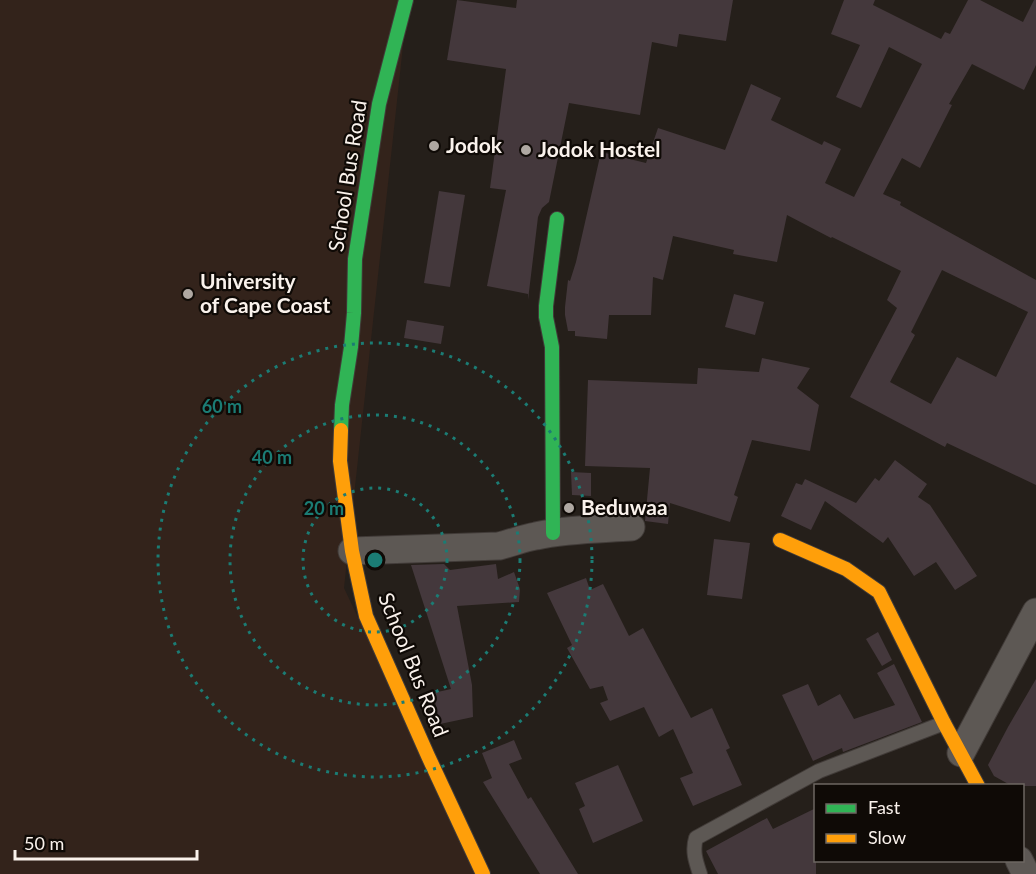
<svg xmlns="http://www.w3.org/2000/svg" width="1036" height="874" font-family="Lato,sans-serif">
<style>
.education{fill:#33231b}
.building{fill:#44383c;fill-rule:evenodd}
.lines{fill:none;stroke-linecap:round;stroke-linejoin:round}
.lane-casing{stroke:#413b38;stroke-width:16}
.street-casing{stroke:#413b38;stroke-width:29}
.fast-casing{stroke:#413b38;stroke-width:16}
.slow-casing{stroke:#413b38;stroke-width:16}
.lane{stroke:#5d5854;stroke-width:14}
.street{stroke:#5d5854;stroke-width:27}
.fast{stroke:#30b455;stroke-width:14}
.slow{stroke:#ff9f0a;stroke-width:14}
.ring{fill:none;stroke:#1b7c74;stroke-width:3;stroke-dasharray:3 6}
.poi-dot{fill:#afa8a2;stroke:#0f0a06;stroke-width:2}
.labels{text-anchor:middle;stroke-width:4.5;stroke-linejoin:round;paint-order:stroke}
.poi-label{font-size:21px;font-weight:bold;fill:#faf2ec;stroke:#0f0a06;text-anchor:start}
.street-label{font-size:21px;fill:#faf2ec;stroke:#0f0a06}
.centre{fill:#1b7c74;stroke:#0f0a06;stroke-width:3}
.ring-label{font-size:18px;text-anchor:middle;font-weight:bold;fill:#1b7c74;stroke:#0f0a06;stroke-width:4.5;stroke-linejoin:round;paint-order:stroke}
</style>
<rect width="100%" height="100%" fill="#251f1a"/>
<polygon class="education" points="0,0 408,0 344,588 480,874 0,874"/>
<g class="building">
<polygon points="457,0 516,8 517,0 733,0 726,41 679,34 677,47 652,42 640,115 569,103 549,202 542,208 538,217 528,300 528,294 487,286 506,190 490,188 506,69 447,60"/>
<path d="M844,0H875L873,5L941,39L945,32L950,34L968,0H980L1023,22L1034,0H1036V65L1024,90L972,64L949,104L952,105L920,168L902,158L883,194L901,202L900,205L1036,280V485L947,443L945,447L850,397L897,308L887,300L901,271L832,237L831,238L787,215L777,262L733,254L734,250L673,236L663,280L653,277L651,315H609L607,339L575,336V331H568L565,315V307L568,280L570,281L576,262L601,152L646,163L658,128L725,150L751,84L781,98L771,120L822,145L824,141L841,149L825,183L854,197L922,64L889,47L861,108L836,97L860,45L831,34ZM942,270L1028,312L996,377L957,357L931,404L890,382L915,335L911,332Z"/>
<polygon points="439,191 465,195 450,287 424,283"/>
<polygon points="734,294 764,302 755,335 725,327"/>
<polygon points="407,320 444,326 441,344 404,338"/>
<polygon points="762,358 810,368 797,388 819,405 810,451 752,440 734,495 738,497 730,522 670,503 668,524 645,521 650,468 585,466 588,380 697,384 698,368 759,372"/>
<polygon points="895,460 927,484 918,497 930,505 977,576 955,590 936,562 914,576 888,537 883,543 825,501 811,530 781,516 796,483 802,485 805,479 856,503 875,478 879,481"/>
<polygon points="571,472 591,473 591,496 572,495"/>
<polygon points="714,539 750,543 742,599 707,595"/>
<polygon points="444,564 450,570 496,564 498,579 514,572 520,589 519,602 457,606 472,685 473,717 440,724 433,693 451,689 411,565"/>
<polygon points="586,578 590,590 603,584 629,636 643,628 691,718 712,708 730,748 726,750 742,785 693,806 680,778 693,773 673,729 659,737 644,707 610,721 600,703 608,700 603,686 590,689 567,648 572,645 547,593"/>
<polygon points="878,632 892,660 882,666 866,639"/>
<polygon points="894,664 922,722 843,752 842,748 813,761 782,695 808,684 818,706 840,694 854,719 895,705 877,673"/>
<polygon points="1036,679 1036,786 1012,786 994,776 988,765 1008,727"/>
<polygon points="514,740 522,759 509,764 528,799 531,797 578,874 540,874 483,782 492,778 482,753"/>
<polygon points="618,765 643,821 593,843 579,809 585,806 575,783"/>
<polygon points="816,808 816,874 718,874 706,851 767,818 773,829"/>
</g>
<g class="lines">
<g class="lane-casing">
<path id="lane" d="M700,874C696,862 692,851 696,838L819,771L944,723"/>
</g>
<g class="street-casing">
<g id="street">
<path d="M352,551L499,546C512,543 523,538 536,536C567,529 600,529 631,527"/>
<polyline points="961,753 1036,612"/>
<polyline points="1019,860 1026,874"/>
</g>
</g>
<g class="fast-casing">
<g id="fast">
<polyline points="341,430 342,405 351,347 354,313 355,259 379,104 406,0"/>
<polyline points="553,533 552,347 546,317 546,306 557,219"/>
</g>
</g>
<g class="slow-casing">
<g id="slow">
<polyline points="341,430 340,461 352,551 366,616 428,756 483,874"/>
<polyline points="780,540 846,569 879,592 944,723 978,786"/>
</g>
</g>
<use href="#lane" class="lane"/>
<use href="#street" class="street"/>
<use href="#fast" class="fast"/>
<use href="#slow" class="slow"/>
</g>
<g class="ring">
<circle cx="375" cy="560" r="72"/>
<circle cx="375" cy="560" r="145"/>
<circle cx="375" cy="560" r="217"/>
</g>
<g class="poi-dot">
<circle cx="434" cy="146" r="6"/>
<circle cx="526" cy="150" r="6"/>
<circle cx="188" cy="294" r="6"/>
<circle cx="569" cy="508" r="6"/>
</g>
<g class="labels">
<g class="poi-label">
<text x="446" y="153">Jodok</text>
<text x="538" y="157">Jodok Hostel</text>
<text x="200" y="289">University<tspan x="200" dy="24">of Cape Coast</tspan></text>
<text x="581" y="515">Beduwaa</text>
</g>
<g class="street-label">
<text transform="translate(348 176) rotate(-81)" y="7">School Bus Road</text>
<text transform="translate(413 665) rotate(68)" y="7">School Bus Road</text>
</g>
</g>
<circle cx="375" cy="560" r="9" class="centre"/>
<g class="ring-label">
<text x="222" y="413">60 m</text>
<text x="272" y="464">40 m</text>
<text x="324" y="515">20 m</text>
</g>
<rect x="814" y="784" width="210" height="78" fill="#0f0a06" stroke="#6d6762" stroke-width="1.5"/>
<rect x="826" y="804" width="30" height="9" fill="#30b455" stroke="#6d6762" stroke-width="1.5"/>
<text x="868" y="814" font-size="18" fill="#faf2ec">Fast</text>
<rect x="826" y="834" width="30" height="9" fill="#ff9f0a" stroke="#6d6762" stroke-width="1.5"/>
<text x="868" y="844" font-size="18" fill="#faf2ec">Slow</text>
<path d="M15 850v9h182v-9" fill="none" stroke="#faf2ec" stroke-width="3"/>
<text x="24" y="850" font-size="18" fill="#faf2ec" stroke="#0f0a06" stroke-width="4.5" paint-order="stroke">50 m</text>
</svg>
